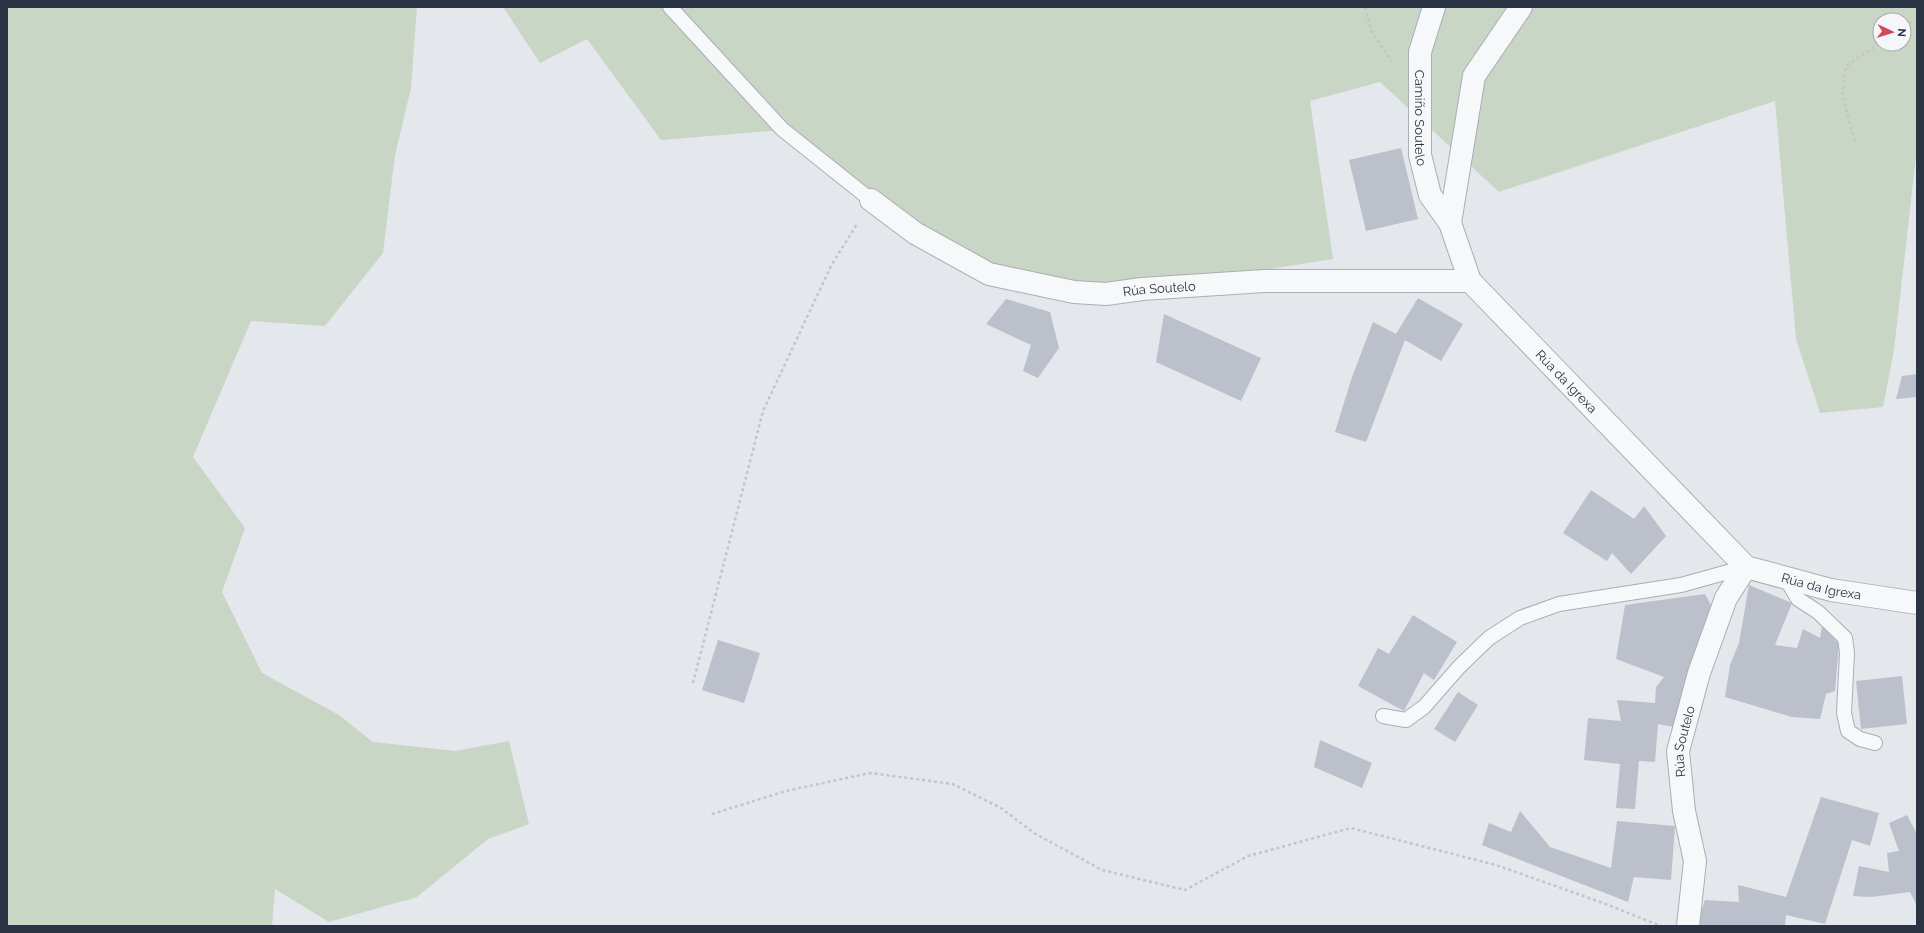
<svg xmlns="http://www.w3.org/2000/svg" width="1924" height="933" font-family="Raleway,sans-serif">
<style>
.green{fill:#c9d6c5;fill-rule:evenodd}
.building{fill:#bbc0ca}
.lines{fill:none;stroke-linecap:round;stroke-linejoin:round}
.lane-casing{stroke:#a9aeb7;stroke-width:16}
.street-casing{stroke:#a9aeb7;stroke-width:24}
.path{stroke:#c2c5cb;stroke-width:2.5;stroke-dasharray:3 3;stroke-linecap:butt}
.lane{stroke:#f7f8fa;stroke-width:14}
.street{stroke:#f7f8fa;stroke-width:22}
.labels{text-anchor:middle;stroke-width:3;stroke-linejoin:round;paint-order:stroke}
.street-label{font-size:13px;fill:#2b3445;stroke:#f4f6f9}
</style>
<rect width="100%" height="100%" fill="#e4e7ec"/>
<g class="green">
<polygon points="7,7 417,7 411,88 395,155 383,253 325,326 251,321 193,457 245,528 222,592 262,673 339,715 373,742 455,751 509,741 529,824 488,839 417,897 329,922 275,889 272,926 7,926"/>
<path d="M503,7H1917V148L1894,350L1883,407L1820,413L1796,339L1775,101L1499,192L1380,82L1310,101L1333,259L1124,292L989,274L783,130L661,140L587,39L540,63ZM1880,20H1904V44H1880Z"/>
</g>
<g class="building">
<polygon points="1401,148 1418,219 1366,231 1349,160"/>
<polygon points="1418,298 1463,324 1441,361 1405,340 1366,442 1335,432 1351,380 1373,322 1396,334"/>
<polygon points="1006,299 1050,312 1059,348 1038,378 1023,371 1031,345 986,324"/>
<polygon points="1164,314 1261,358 1241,401 1156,362"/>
<polygon points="1917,374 1917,397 1896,399 1902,376"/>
<polygon points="1591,490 1634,519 1644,506 1666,536 1631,574 1612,553 1607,561 1563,533"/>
<polygon points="1749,585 1792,603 1775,645 1797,648 1803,629 1820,638 1822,626 1839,644 1835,691 1826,694 1820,719 1792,717 1725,697 1730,665 1739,643"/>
<polygon points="1705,594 1711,605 1674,727 1658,724 1655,762 1639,761 1635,809 1616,808 1620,764 1584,760 1588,718 1621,721 1617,700 1655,703 1656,687 1664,677 1616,659 1625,605"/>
<polygon points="1413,615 1457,642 1434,680 1424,673 1404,711 1358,686 1378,648 1389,654"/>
<polygon points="718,640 760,653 744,703 702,690"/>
<polygon points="1902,676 1907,724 1861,729 1856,681"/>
<polygon points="1458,692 1478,705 1455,742 1434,729"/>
<polygon points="1320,740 1372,763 1362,788 1314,767"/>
<polygon points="1821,797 1879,813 1870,846 1852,840 1825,924 1786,915 1785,926 1696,926 1705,900 1739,902 1738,885 1786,897"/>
<polygon points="1520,811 1550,847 1611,868 1617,821 1675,826 1671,880 1634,877 1628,902 1482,845 1489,823 1511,832"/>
<polygon points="1907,815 1917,834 1917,906 1910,892 1871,897 1853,896 1859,866 1889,872 1887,853 1899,851 1889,823"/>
</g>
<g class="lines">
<g class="lane-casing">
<g id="lane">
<polyline points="670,7 782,129 871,200"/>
<polyline points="1785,577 1798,599 1818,612 1845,638 1847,653 1844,713 1848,731 1860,739 1875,743"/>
<polyline points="1383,716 1406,720 1424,707 1459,667 1489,638 1520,618 1559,604 1681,585 1746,567"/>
</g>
</g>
<g class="street-casing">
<g id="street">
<path id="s1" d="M1434,7L1420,52V155L1430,195L1450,223"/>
<path id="s2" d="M1521,7L1474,76L1450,223L1470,281L1746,567L1831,590L1917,603"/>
<path id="s3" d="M871,200L915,233L989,274L1074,292L1106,294L1142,289L1264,281H1470"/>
<path id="s4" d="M1688,926L1695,861L1684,811L1678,751L1699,673L1726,598L1746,567"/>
</g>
</g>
<g class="path">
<polyline points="1365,7 1372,33 1392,61"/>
<polyline points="1904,27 1911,22 1917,24"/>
<polyline points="1855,141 1842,95 1846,66 1880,43"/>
<polyline points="693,683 763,411 832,264 857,224"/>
<polyline points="712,814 786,791 870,773 953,784 1001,808 1034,833 1102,870 1185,890 1248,856 1351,828 1496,865 1603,903 1661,926"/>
</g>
<use href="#lane" class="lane"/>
<use href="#street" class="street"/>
</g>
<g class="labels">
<g class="street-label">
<text dy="5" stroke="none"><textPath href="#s1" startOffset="113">Camiño Soutelo</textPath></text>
<text dy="5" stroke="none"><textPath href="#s3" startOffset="312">Rúa Soutelo</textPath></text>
<text dy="5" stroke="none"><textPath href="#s2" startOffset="433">Rúa da Igrexa</textPath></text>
<text dy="5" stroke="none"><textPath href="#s2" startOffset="769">Rúa da Igrexa</textPath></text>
<text dy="5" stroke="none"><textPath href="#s4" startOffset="187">Rúa Soutelo</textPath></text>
</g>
</g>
<rect width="1924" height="933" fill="none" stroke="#2b3445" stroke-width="16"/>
<g transform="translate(1892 32) rotate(94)"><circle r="19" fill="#f4f6f9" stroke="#a4a8b1"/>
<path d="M0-3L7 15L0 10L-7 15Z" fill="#d1495b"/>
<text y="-6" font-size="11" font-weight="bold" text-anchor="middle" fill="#2b3445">N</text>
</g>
</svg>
